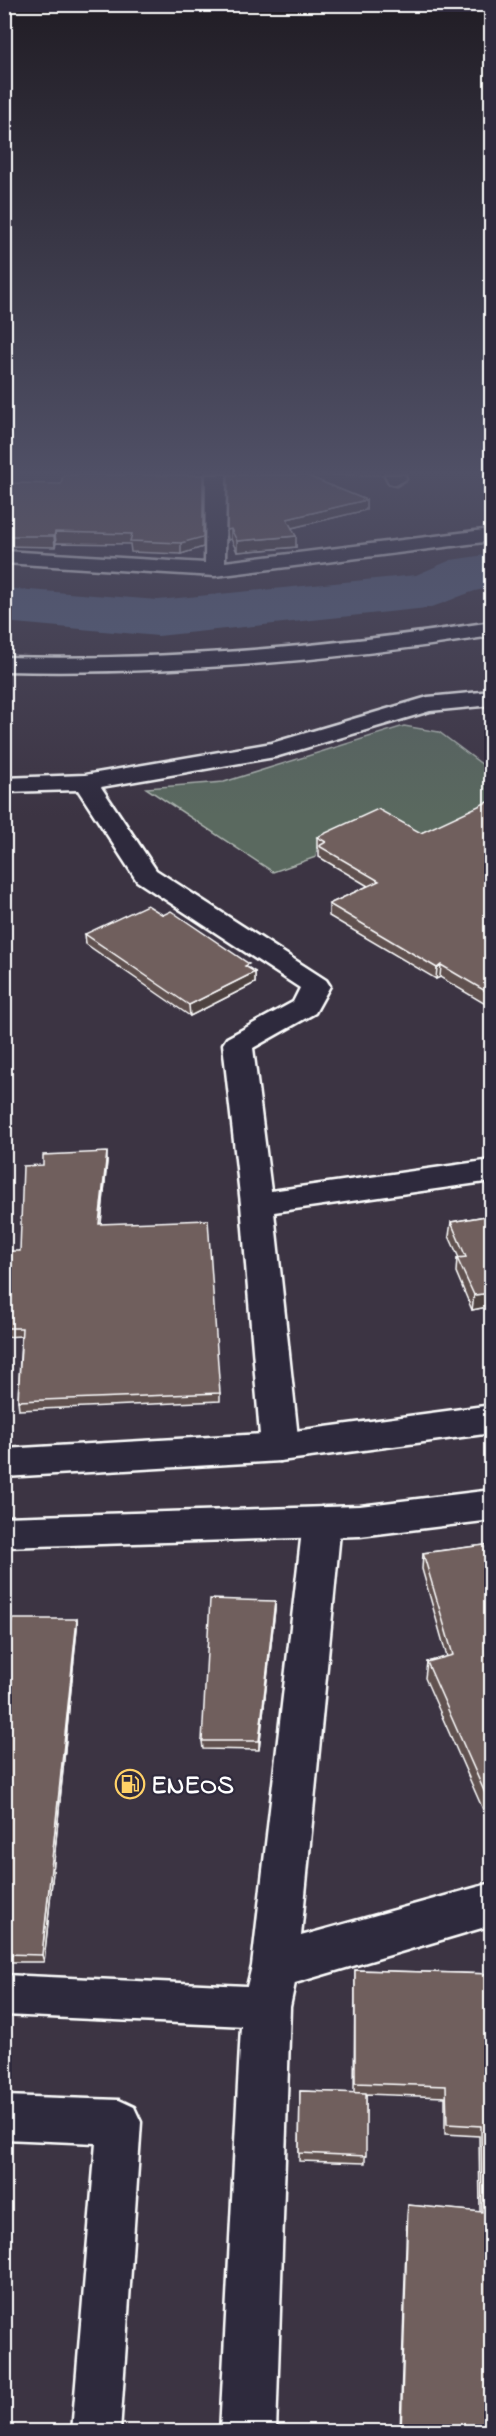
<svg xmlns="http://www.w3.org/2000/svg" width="496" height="2436" font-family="'Indie Flower',sans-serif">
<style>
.green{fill:#5a695f;stroke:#acb4af;stroke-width:1.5}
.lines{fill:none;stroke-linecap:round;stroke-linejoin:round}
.river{fill:#54617d;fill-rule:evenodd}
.service-casing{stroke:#fff;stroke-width:5}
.minor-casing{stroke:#fff;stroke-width:5}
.tertiary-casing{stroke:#fff;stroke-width:5}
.service{fill:#2f2a3d;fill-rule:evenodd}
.minor{fill:#2f2a3d;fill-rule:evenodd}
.tertiary{fill:#2f2a3d;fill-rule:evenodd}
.wall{fill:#605150;stroke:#fff;stroke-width:1.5}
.shaded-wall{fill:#4e4241;stroke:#fff;stroke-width:1.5}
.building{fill:#705e5d;stroke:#fff;stroke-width:1.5}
.labels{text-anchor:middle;stroke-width:4.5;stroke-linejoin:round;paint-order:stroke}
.near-poi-label{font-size:26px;font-weight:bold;fill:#fff;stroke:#2f2a3d;text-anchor:start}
</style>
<rect width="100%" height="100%" fill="#3c3443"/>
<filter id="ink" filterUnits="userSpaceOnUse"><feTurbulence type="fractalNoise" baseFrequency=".0167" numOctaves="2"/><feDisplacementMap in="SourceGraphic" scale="12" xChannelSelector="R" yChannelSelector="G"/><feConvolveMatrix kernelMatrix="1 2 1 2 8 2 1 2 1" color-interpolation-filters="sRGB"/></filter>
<g filter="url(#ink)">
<polygon class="green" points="404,726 439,732 491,771 491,816 416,842 317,848 316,857 273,872 146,788 224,782"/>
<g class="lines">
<path class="river" d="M492,554V588C470,589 449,603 427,608L158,636L4,622V588L158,600L416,575L451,560Z"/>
<g class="service-casing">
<g id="service">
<polygon points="4,1975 266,1987 281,1993 287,2007 281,2021 266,2027 4,2015"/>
<polygon points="4,2096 119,2100 134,2107 141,2122 120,2432 72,2432 96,2143 4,2139"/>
</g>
</g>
<g class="minor-casing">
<g id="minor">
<polygon points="206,475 226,475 225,562 492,529 492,541 215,576 4,563 4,551 205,563"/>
<polygon points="385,475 405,475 406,479 396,485 389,483"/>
<path d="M492,622V636C330,661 168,675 4,671V657C168,661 330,647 492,622Z"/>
<polygon points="492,691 492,705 430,711 275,757 101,787 156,870 326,980 330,986 315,1013 253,1048 271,1191 492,1160 492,1181 274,1212 299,1447 293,1457 280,1461 267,1457 261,1447 241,1204 223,1044 227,1038 293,1002 300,988 137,881 78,790 4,792 4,778 85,775 272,743 428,697"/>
<polygon points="322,1507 336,1511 341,1522 301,1936 492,1883 492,1925 295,1983 290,2007 276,2432 220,2432 242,2007 252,1966 303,1522 308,1511"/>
</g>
</g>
<g class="tertiary-casing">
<g id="tertiary">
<polygon points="492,1405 492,1433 280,1461 4,1477 4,1449 280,1433"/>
<polygon points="492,1490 492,1520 360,1536 4,1547 4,1517 360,1506"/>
</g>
</g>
<use href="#service" class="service"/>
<use href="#minor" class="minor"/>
<use href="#tertiary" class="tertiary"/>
</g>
<g class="wall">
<polygon points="204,475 203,547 181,554 131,552 130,544 56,543 55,547 4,546 4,501 61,484"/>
<polygon points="228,475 383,475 305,475 366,500 366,510 292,528 296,547 237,552 231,539 228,540"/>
<polygon points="492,804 492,1008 440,977 436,979 329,916 329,904 368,886 319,857 319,850 317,848 317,837 421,833"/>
<polygon points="85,934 249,968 255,972 255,983 190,1016 86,944"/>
<polygon points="107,1161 101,1224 220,1393 220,1401 19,1410 18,1401 21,1336 4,1337 4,1264 20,1251"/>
<polygon points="492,1215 492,1306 472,1310 456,1272 457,1258 459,1258 449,1236 451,1222"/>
<polygon points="492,1544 492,1830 425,1678 427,1662 447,1657 422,1569 423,1553"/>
<polygon points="275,1601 275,1609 259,1750 203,1749 202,1741"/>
<polygon points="77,1619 77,1628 44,1962 4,1962 4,1674"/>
<polygon points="355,1970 492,1974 492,2432 400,2432 407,2215 408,2205 480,2212 479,2136 445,2134 445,2097 366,2094 365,2163 299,2161 300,2091 354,2093"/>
</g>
<g class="shaded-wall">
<polygon points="204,475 203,547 181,554 181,543"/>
<polygon points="366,500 366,510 287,529 287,519"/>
<polygon points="231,529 231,539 228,540 227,530"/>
<polygon points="55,532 56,543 55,547 54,536"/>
<polygon points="296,536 296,547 237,552 237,541"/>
<polygon points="441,965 440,977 436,979 437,968"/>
<polygon points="255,972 255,983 190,1016 189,1005"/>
<polygon points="107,1152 107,1161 100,1232 99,1224"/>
<polygon points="492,1293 492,1306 472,1310 474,1295"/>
<polygon points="275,1601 275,1609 259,1750 259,1741"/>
<polygon points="77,1619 77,1628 44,1962 42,1955"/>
</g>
<g class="building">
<polygon points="63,475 203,475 203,537 181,543 130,541 132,534 55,532 54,536 4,536 4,501 10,483 61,484"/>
<polygon points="228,475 305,475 366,500 287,519 296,536 237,541 231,529 227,530"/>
<polygon points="487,802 492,804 492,995 441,965 437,968 329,904 379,881 319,846 326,842 317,837 378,809 421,833"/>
<polygon points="147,905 163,915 171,911 249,964 245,966 255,972 189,1005 85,934"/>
<polygon points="107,1152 99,1224 208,1220 220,1393 18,1401 22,1328 4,1328 4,1264 5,1251 20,1251 23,1166 43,1165 43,1155"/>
<polygon points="492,1215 492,1293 474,1295 457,1258 466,1257 451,1222"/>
<polygon points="492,1544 492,1809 427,1662 453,1655 423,1553"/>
<polygon points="210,1599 275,1601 259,1741 202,1741"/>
<polygon points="12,1619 77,1619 42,1955 4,1954 4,1674"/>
<polygon points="355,1970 492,1974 492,2432 401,2432 408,2205 482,2212 481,2126 447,2124 446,2086 355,2083"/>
<polygon points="300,2091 366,2093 366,2156 299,2153"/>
</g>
</g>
<linearGradient id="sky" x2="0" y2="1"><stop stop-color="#211d25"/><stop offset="0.58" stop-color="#505066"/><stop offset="1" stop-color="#505066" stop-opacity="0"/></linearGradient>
<rect width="496" height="816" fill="url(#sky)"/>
<defs>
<g id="fuel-ring" transform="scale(1.5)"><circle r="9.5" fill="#2f2a3d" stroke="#ffd166" stroke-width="1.5"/><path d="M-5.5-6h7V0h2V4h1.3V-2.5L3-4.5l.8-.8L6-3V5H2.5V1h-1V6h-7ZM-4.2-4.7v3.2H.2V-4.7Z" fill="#ffd166"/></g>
</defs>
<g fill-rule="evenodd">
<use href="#fuel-ring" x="130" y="1784"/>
</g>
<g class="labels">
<g class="near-poi-label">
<text x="151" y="1793">ENEOS</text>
</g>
</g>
<rect width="496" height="2436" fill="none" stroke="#2f2a3d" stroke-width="24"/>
<rect x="12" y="12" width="472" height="2412" fill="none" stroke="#fff" stroke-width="2" filter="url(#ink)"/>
</svg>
